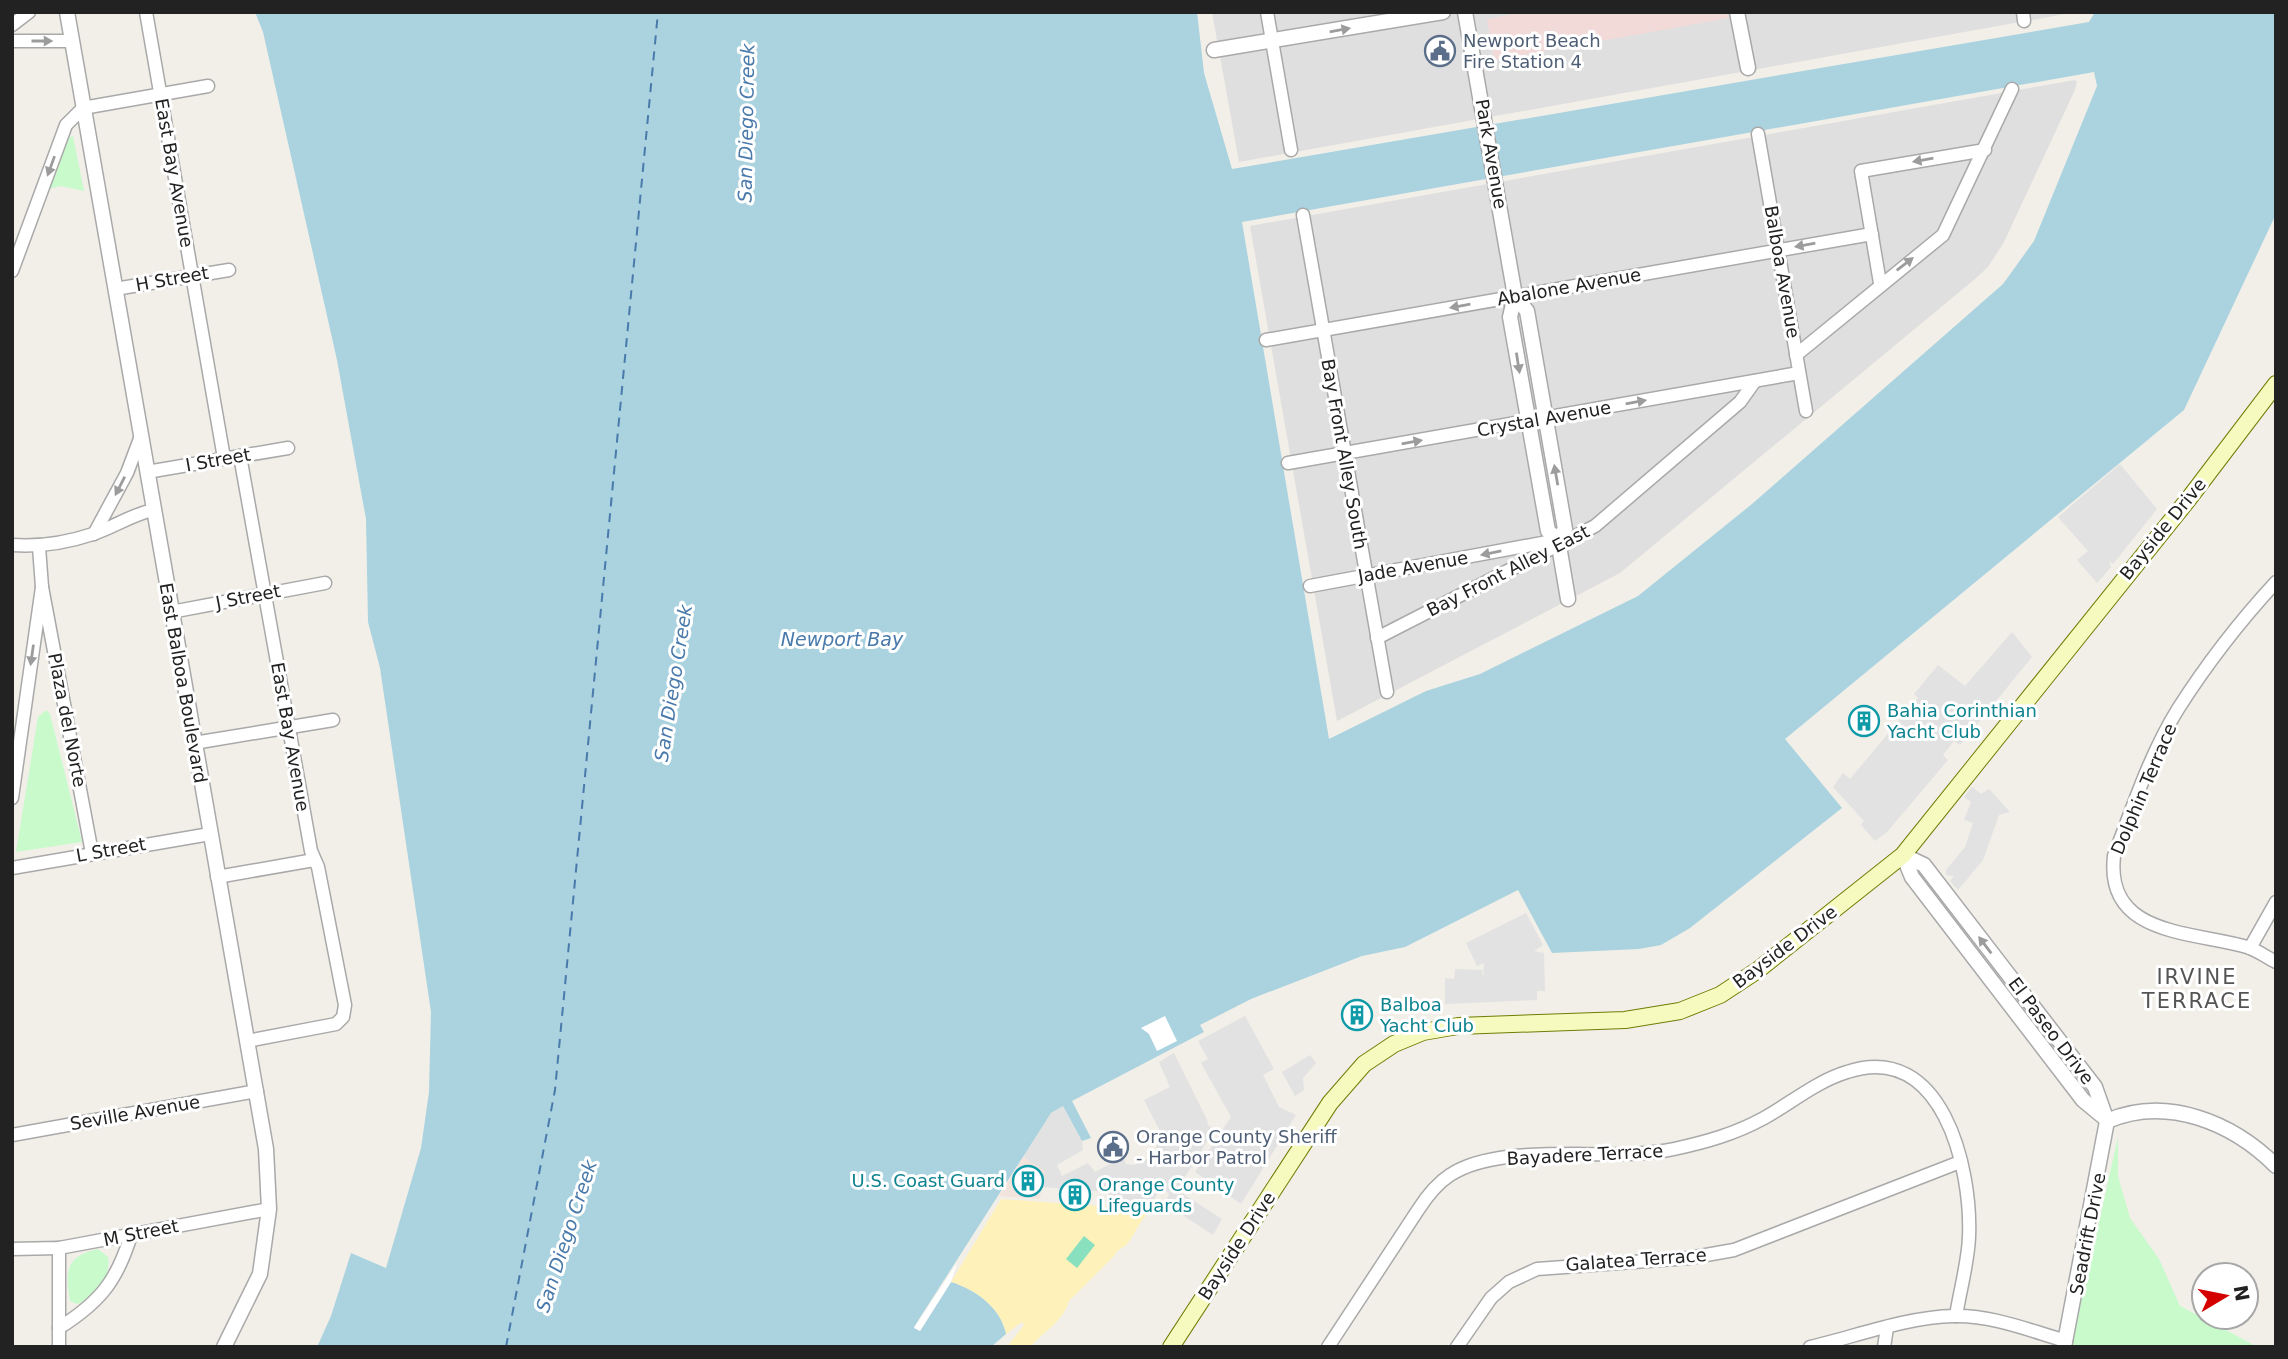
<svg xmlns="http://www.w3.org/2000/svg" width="2288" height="1359" font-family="'DejaVu Sans',sans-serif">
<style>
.residential{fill:#e0dfdf}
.commercial{fill:#f2dad9}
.military{fill:#f3e3dd}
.sand{fill:#fff1ba}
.park{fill:#c8facc}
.pitch{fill:#88e0be}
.parking{fill:#e2e2e2}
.water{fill:#aad3df;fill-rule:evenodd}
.pier{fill:#fff}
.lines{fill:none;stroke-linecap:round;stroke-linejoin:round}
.ferry{stroke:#4a7aab;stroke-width:2;stroke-dasharray:9 7;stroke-linecap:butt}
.minor-casing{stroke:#a9a9a9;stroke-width:15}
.tertiary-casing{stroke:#a9a9a9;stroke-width:17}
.secondary-casing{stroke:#707d05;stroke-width:18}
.minor{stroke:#fff;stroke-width:12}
.tertiary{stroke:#fff;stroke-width:14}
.secondary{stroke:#f7fabf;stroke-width:16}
.oneway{fill:#9c9c9c}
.labels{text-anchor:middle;stroke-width:6;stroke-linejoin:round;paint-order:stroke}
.service-label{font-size:18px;fill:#4e5e75;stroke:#fff;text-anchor:start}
.street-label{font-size:18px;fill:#222;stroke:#fff}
.culture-label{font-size:18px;fill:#0d838f;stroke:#fff;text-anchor:start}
.water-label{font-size:19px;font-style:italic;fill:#4a7aab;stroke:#fff}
.quarter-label{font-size:21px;letter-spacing:2px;fill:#555;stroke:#fff}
</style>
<rect width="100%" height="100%" fill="#f2efe9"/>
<g class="residential">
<polygon points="1212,12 2076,12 1239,162"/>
<polygon points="2075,80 2077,82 2074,92 2004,242 1988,267 1975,279 1620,573 1337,721 1250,226"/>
</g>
<polygon class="commercial" points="1525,12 1728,12 1729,18 1494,60 1487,19"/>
<polygon class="military" points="1044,1124 1060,1156 1042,1182 1040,1199 999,1196"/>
<path class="sand" d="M1001,1199L1152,1210C1138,1220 1137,1233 1127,1244C1121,1250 1118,1248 1114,1256L1069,1301C1063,1322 1044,1331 1030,1347H1007L1024,1325L1022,1322L1006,1334C1001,1308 976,1290 951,1282Z"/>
<g class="park">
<polygon points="73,136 84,191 61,186 48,189 68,138"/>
<polygon points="46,710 50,714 82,842 16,852 38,717"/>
<polygon points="2118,1137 2118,1176 2130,1218 2159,1259 2180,1306 2258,1347 2071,1347"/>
<path d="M98,1249L108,1257C112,1275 95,1298 77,1304L70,1301C65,1270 66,1256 98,1249Z"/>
</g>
<polygon class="pitch" points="1084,1236 1095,1245 1077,1268 1066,1259"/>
<g class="parking">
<polygon points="2120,464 2157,509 2113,564 2109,561 2111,567 2097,583 2077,560 2088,551 2058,517"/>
<polygon points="2012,632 2032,657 1960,745 1954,741 1943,755 1948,760 1887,832 1875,841 1861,825 1864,821 1833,787 1843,773 1850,779 1918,698 1914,694 1938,665 1965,686"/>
<polygon points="1972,787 1981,794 1989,789 2010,812 1999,815 1983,860 1958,890 1950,881 1954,876 1946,875 1946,870 1965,847 1973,823 1964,820 1971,802 1964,797"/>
<polygon points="1526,913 1543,945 1534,951 1544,953 1545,991 1537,991 1537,1000 1445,1004 1445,978 1454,979 1455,969 1482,970 1483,979 1484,963 1477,966 1466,943"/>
<polygon points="1245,1016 1274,1069 1263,1075 1279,1107 1296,1115 1241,1204 1195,1172 1231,1117 1201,1063 1208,1059 1198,1041"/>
<polygon points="1174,1053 1208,1122 1207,1124 1214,1130 1177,1190 1222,1219 1213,1235 1166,1204 1169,1193 1165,1191 1159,1191 1148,1210 1108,1208 1109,1192 1041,1187 1040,1180 1045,1171 1022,1156 1051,1113 1063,1106 1082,1141 1083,1150 1057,1165 1062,1176 1088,1163 1095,1172 1123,1157 1126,1164 1134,1165 1153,1156 1161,1133 1144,1100 1170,1087 1159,1062"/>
<polygon points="1310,1055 1316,1063 1303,1078 1304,1090 1295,1096 1282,1072"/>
</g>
<path class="water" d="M255,12H1197L1204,73L1232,169L2089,22L2095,12H2276V214L2184,410L1785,739L1842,808L1690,928L1661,945L1639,949L1552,953L1518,890L1405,947L1362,956L1251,999L1200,1025L1204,1032L1072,1101L1091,1138L1082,1141L1063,1106L1051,1113L914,1327L920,1331L951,1282C976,1290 1001,1308 1006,1334L991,1347H317L331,1316L351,1253L386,1268L421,1148L429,1092L431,1012L380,668L368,622L366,519L337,360L263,32ZM2094,72L2097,86L2034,241L2003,284L1752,504L1638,596L1480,674L1426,691L1329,739L1242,222Z"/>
<g class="pier">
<polygon points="1165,1016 1177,1041 1157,1051 1149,1034 1141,1028"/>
<polygon points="957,1263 951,1282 920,1331 914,1328"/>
</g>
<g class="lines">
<polyline class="ferry" points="506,1347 555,1090 658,12"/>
<g class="minor-casing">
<g id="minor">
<polyline points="146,12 224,458"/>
<polyline points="1267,12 1291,150"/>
<polyline points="2023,12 2024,21"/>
<polyline points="12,25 29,12"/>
<polyline points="12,41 72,41"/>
<polyline points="1758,134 1806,411"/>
<polyline points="1303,215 1387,692"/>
<polyline points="12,271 66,125 83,108 208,86"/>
<polyline points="1880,283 1861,171 1985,150"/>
<polyline points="115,289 229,270"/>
<polyline points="1266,340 1872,234"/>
<polyline points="1796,355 1943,235 2012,89"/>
<polyline points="240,456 311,851 318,867 345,1005 343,1017 336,1024 247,1041"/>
<polyline points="1288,463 1799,373"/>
<polyline points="147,472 288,448"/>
<polyline points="94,534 127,473 141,436"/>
<path d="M12,545C40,547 66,543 93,534C114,527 131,515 153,510"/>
<path d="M2276,582C2240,621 2206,665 2178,709C2150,754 2133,807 2114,856C2105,936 2191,931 2247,947C2257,950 2266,957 2276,962"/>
<polyline points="1310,586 1558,540"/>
<polyline points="42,587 92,853"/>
<polyline points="171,612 325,583"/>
<polyline points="1377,638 1595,526 1740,402 1755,381"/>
<polyline points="194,743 333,720"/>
<polyline points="12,798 42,587 39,547"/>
<polyline points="12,868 210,834"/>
<polyline points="217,877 314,860"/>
<polyline points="2250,948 2276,902"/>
<polyline points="12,1135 257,1091"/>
<polyline points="59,1248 59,1347"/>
<polyline points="12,1249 59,1248 269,1209"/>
<path d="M59,1328C100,1302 117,1281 131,1235"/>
<path d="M1328,1347L1418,1210C1427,1196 1436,1184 1450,1175C1503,1140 1611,1163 1674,1149C1706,1142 1735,1134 1764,1118C1791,1103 1817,1081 1847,1072C1942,1040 1972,1168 1969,1237C1968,1263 1960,1290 1956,1316"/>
<polyline points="1457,1347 1491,1298 1509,1282 1537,1269 1689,1258 1734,1250 1960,1162"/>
<path d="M1810,1347C1857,1336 1907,1317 1954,1316C1992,1315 2031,1331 2066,1341"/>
<polyline points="1884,1347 1887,1328"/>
</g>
</g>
<g class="tertiary-casing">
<g id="tertiary">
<polyline points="67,12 266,1149 269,1209 260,1274 224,1347"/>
<polyline points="1465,12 1515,296 1510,317 1548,531 1558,540 1568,599"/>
<polyline points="1737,12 1748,68"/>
<polyline points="1214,50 1443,12"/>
<polyline points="1515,296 1527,311 1565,529 1558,540"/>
<polyline points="1903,855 1924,865 2095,1087 2107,1121 2064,1347"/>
<polyline points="1903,855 1912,877 2083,1100 2106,1119"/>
<path d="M2107,1121C2167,1095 2233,1123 2276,1166"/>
</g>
</g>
<g class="secondary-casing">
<polyline id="secondary" points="1171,1347 1330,1103 1364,1064 1394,1044 1423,1032 1458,1026 1625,1020 1680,1011 1720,995 1758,970 1903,855 2187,501 2276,384"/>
</g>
<use href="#minor" class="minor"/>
<use href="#tertiary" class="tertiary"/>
<use href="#secondary" class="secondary"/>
</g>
<defs><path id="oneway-solid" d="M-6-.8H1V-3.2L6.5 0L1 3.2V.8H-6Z" transform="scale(1.75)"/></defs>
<g class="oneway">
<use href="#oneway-solid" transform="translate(1340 30) rotate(-10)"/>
<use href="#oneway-solid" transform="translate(42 41)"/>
<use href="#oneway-solid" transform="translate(1923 160) rotate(170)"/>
<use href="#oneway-solid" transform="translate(51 166) rotate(110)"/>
<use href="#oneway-solid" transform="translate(1805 245) rotate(170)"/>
<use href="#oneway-solid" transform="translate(1905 264) rotate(-38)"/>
<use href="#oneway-solid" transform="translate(1460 306) rotate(170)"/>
<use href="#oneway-solid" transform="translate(1518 363) rotate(81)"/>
<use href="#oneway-solid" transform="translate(1636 402) rotate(-10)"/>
<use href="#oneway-solid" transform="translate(1412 442) rotate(-10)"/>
<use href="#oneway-solid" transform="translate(1556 475) rotate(-100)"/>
<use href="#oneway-solid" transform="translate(120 486) rotate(117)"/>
<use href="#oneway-solid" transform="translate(1491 553) rotate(169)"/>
<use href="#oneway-solid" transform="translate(32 655) rotate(98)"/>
<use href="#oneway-solid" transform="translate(1985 945) rotate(-127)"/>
</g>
<defs>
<g id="civic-ring" transform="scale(1.575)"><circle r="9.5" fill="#fff" stroke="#5c6f8a" stroke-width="1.5"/><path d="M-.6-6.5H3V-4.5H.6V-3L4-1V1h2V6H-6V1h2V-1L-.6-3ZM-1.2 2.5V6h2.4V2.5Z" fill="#5c6f8a"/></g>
<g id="building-ring" transform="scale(1.575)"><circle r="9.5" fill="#fff" stroke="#0f9aa8" stroke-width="1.5"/><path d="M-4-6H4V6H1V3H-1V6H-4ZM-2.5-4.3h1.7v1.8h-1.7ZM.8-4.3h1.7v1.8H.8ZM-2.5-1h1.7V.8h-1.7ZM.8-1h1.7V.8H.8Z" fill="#0f9aa8"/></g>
</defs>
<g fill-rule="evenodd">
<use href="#civic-ring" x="1440" y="51"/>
<use href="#building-ring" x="1864" y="721"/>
<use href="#building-ring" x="1357" y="1015"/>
<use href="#civic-ring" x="1113" y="1147"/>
<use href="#building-ring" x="1028" y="1181"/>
<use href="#building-ring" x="1075" y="1195"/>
</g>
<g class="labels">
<g class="service-label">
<text x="1463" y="47">Newport Beach<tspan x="1463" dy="21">Fire Station 4</tspan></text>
<text x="1136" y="1143">Orange County Sheriff<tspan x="1136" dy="21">- Harbor Patrol</tspan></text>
</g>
<g class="street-label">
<text transform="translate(1491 154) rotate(80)" y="6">Park Avenue</text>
<text transform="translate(174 173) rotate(80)" y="6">East Bay Avenue</text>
<text transform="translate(1782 272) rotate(80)" y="6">Balboa Avenue</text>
<text transform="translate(172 279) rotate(-10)" y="6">H Street</text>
<text transform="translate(1569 287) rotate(-10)" y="6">Abalone Avenue</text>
<text transform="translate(1544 419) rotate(-10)" y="6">Crystal Avenue</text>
<text transform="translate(1344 454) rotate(80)" y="6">Bay Front Alley South</text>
<text transform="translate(218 460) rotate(-10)" y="6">I Street</text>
<text transform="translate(2163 529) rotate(-51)" y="6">Bayside Drive</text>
<text transform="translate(1413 567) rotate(-10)" y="6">Jade Avenue</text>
<text transform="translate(1508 571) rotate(-27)" y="6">Bay Front Alley East</text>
<text transform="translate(248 597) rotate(-11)" y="6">J Street</text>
<text transform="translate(183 683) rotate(80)" y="6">East Balboa Boulevard</text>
<text transform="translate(67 720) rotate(79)" y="6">Plaza del Norte</text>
<text transform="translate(290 737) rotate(80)" y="6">East Bay Avenue</text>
<text transform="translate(2144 789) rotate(-67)" y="6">Dolphin Terrace</text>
<text transform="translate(111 850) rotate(-10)" y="6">L Street</text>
<text transform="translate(1785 947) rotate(-37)" y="6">Bayside Drive</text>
<text transform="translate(2051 1031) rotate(53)" y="6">El Paseo Drive</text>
<text transform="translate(135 1113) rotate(-10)" y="6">Seville Avenue</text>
<text transform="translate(1585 1155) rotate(-3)" y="6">Bayadere Terrace</text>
<text transform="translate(141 1233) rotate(-11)" y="6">M Street</text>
<text transform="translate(2088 1234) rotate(-79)" y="6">Seadrift Drive</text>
<text transform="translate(1237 1246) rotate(-57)" y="6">Bayside Drive</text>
<text transform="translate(1636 1260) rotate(-4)" y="6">Galatea Terrace</text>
</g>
<g class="culture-label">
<text x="1887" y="717">Bahia Corinthian<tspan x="1887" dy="21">Yacht Club</tspan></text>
<text x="1380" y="1011">Balboa<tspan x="1380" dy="21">Yacht Club</tspan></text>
<text x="1005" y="1187" text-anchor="end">U.S. Coast Guard</text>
<text x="1098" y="1191">Orange County<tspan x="1098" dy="21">Lifeguards</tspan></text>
</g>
<g class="water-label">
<text transform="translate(746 123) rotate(-89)" y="7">San Diego Creek</text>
<text x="842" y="646">Newport Bay</text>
<text transform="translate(673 683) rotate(-81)" y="7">San Diego Creek</text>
<text transform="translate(566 1236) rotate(-72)" y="7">San Diego Creek</text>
</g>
<g class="quarter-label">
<text x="2197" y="984">IRVINE<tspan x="2197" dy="24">TERRACE</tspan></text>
</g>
</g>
<rect width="2288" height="1359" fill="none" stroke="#222222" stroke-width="28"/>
<g transform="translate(2225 1296) rotate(80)"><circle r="33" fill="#ffffff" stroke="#a7a7a7" stroke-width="2"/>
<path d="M0-5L12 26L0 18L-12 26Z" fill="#d40000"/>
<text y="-10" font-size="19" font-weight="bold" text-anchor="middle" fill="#222222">N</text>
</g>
</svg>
